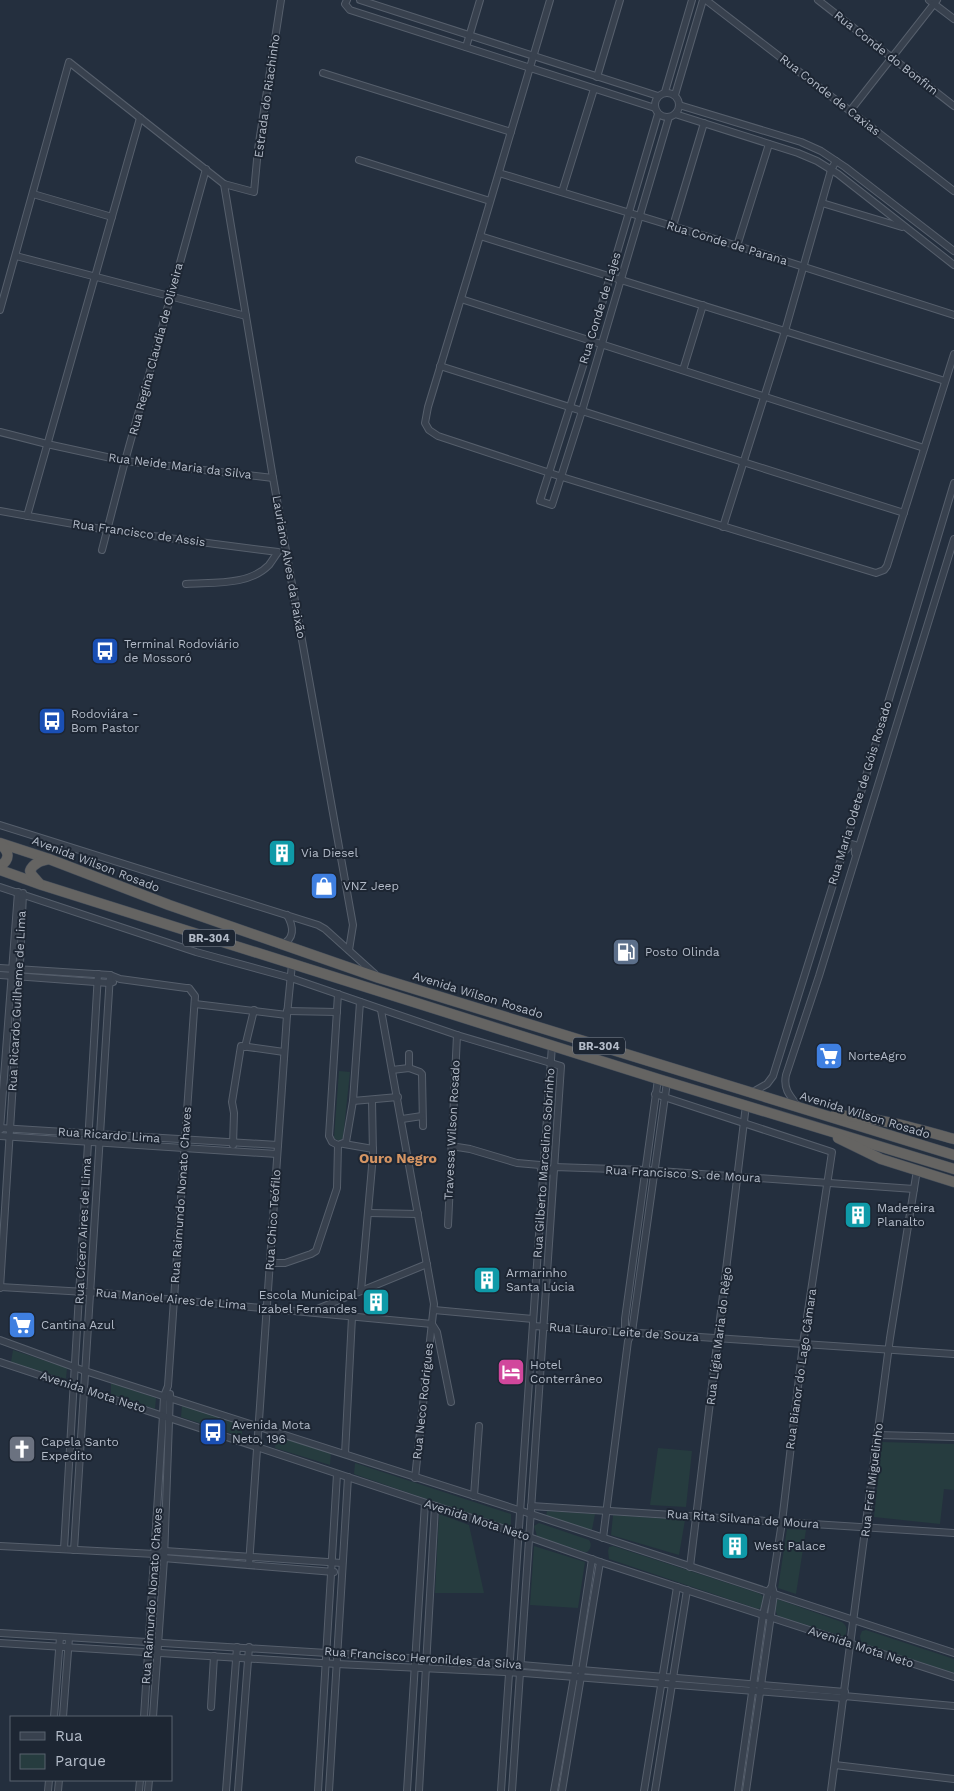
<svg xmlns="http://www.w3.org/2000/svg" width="954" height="1791" font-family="'Work Sans',sans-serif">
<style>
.green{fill:#263c3f}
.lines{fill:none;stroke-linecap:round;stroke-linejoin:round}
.minor-casing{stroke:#565f6c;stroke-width:8}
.trunk-casing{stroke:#434c59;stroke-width:11}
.minor{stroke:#38414e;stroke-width:6}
.trunk{stroke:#656462;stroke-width:10}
.labels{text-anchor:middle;stroke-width:4;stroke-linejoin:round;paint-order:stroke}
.shield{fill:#1d2633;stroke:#878f9c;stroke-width:1}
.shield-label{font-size:11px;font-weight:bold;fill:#b4bcc9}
.street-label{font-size:12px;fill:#b4bcc9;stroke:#1d2633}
.poi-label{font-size:12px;fill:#b4bcc9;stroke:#1d2633;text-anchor:start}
.neighbourhood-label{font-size:14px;font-weight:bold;fill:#d59563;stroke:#1d2633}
</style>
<rect width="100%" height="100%" fill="#242f3e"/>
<g class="green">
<polygon points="339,1071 350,1072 343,1138 339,1141 334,1138"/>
<polygon points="13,1350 67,1368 66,1379 11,1362"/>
<polygon points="111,1383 156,1398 155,1409 111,1394"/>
<polygon points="182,1405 242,1424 242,1437 181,1417"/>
<polygon points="276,1436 331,1453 330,1465 275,1448"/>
<polygon points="882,1442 954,1444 954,1490 944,1489 940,1524 874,1517"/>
<polygon points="658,1448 692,1451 686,1507 650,1505"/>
<polygon points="355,1463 511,1514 511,1528 354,1474"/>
<polygon points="547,1511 595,1514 592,1530 546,1516"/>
<polygon points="439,1514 469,1525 484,1593 435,1593"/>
<polygon points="613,1515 685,1520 679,1555 611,1535"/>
<path d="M539,1523L589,1540C592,1544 591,1549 587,1552H584L537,1536L534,1526Z"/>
<polygon points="787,1529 806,1530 796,1594 778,1588"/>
<polygon points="534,1546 585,1562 578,1608 530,1605"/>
<path d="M613,1546L758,1593C765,1596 765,1600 763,1606L758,1609L609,1559L608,1551L609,1547Z"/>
<path d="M777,1599L842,1622C848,1627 847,1630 845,1637L778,1616L775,1610Z"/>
<polygon points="866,1630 954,1659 954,1673 864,1644 861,1642 860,1636 862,1631"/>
</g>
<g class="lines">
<g class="minor-casing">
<g id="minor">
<polyline points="347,0 345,4 350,10 655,108"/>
<polyline points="360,0 658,96"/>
<polyline points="550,0 480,236 428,407 425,423 429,430 438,436 562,477 876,573 884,570 887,566 954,354"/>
<polyline points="706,0 954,191"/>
<polyline points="818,0 954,106"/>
<polyline points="929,0 954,19"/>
<polyline points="466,47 480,0"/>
<polyline points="323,73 511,132"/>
<polyline points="597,77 620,0"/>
<polyline points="665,92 692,0"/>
<circle cx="667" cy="105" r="12"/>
<polyline points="675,95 703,0"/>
<polyline points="679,105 801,142 821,151 845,167 954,251"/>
<polyline points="850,111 937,0"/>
<polyline points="658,114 591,341 540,501 552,505 582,411 669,117"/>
<polyline points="675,114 798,153 817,161 838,174 954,265"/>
<polyline points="359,160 490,201"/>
<polyline points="499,173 754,251 954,315"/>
<polyline points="224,184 273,478 353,925 349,950"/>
<polyline points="562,192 594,89"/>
<polyline points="33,194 112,217"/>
<polyline points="822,203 902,227"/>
<polyline points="673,226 704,123"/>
<polyline points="480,236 945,381"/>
<polyline points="737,246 769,144"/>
<polyline points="16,256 246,316"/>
<polyline points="461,299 924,448"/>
<polyline points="0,310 69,62 224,184 254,192 258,149 281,0"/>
<polyline points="440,366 904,513"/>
<polyline points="683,370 703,305"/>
<polyline points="0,432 47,444 125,461 273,478"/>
<path d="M0,511L107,530L278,552C275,556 272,561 269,565C249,586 212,582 186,584"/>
<polyline points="27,516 140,118"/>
<polyline points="723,527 785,331 831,170 836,161"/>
<polyline points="102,550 125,461 206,169"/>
<polyline points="0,825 318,925 325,929 375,974"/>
<polyline points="845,851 851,844 855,845 855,853"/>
<polyline points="0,887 196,952 291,978 457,1035 561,1066 512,1791"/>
<path d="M281,945C295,939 294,927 287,915"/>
<polyline points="0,968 110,975 120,979 186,988 189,988 195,996 168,1386 164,1396 163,1415 144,1717"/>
<polyline points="0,975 109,983 113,982"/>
<polyline points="338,994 329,1136 332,1142 338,1145 346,1142 353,1101 360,1002"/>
<polyline points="195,1004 287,1015"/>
<polyline points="381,1010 434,1304 415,1478"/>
<polyline points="287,1011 337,1012"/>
<polyline points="245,1047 254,1010"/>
<polyline points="409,1068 409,1054"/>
<polyline points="392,1070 409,1068 420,1072 422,1074 423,1126"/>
<polyline points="751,1093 767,1084 773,1076 841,859 954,483"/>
<polyline points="655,1094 832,1152 803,1344 782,1522 772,1586 774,1594 746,1791"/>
<polyline points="353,1101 398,1097"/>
<path d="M798,1106C790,1096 783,1089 786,1075L819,976L954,539"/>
<polyline points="402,1119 422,1116"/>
<polyline points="0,1128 278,1145"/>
<polyline points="0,1130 18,892"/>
<polyline points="0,1136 277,1154"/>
<polyline points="344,1144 373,1149"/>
<polyline points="233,1145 234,1113 232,1102 241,1046 284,1052"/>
<polyline points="451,1146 470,1149 517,1163 540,1165 543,1178 554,1167 645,1170 914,1189"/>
<polyline points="369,1213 418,1214"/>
<polyline points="448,1225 457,1035"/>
<polyline points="270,1263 285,1263 311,1254 316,1251 337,1188 338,1145"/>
<polyline points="0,1287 103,1293 432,1324"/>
<polyline points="0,1288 19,987 23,893"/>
<polyline points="361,1291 373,1155 372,1100"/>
<polyline points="434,1310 533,1319"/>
<polyline points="310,1312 427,1264"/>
<polyline points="432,1324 437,1332 451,1402"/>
<polyline points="533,1326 954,1354"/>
<polyline points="625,1333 625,1319 658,1079"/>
<polyline points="0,1340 85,1371 531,1514 954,1653"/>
<polyline points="0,1362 529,1537 600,1562 954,1677"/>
<polyline points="878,1435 954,1437"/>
<polyline points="345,1454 352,1317"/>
<polyline points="474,1496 479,1426"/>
<polyline points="531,1506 954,1533"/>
<polyline points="603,1538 628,1341 632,1332 667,1082"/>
<polyline points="0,1546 155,1554 165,1551 342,1563"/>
<polyline points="64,1549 98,974"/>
<polyline points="74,1550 110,975"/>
<polyline points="163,1558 334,1572"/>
<polyline points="249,1565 287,1015 292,964"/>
<polyline points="690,1567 746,1105"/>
<polyline points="0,1633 521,1665 845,1692"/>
<polyline points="0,1643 337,1664 524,1673 844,1698"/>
<polyline points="844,1696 954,1706"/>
<polyline points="211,1707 214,1656"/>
<polyline points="54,1717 60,1637"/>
<polyline points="63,1717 69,1638"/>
<polyline points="153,1717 164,1559 170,1394"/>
<polyline points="835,1765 954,1779"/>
<polyline points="48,1791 49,1780"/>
<polyline points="58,1791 59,1780"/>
<polyline points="139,1791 140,1780"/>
<polyline points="148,1791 149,1780"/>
<polyline points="226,1791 237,1647"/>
<polyline points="238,1791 249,1647"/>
<polyline points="318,1791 337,1474"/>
<polyline points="329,1791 348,1477"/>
<polyline points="407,1791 425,1503"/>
<polyline points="419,1791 435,1506"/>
<polyline points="501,1791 552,1045"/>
<polyline points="554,1791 574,1677 592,1559"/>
<polyline points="562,1791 600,1562"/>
<polyline points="644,1791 677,1587"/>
<polyline points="655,1791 687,1590"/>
<polyline points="738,1791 763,1615 768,1593 770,1589"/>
<polyline points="831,1791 890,1338 917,1170"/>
</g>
</g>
<g class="trunk-casing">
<g id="trunk">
<polyline points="0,843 49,859 169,905 379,978 954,1155"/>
<path d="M0,866C11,859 9,851 0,844"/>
<polyline points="0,870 42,885 658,1079 954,1169"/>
<path d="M39,883L32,875L30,871C33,863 41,861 49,859"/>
<path d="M835,1115C877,1117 914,1128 954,1139"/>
<polyline points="838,1138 881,1159 954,1182"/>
</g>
</g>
<use href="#minor" class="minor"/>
<use href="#trunk" class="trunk"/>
</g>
<defs>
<g id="bus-square" transform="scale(1.4375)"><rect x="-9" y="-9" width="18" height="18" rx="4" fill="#1a4fb4" stroke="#1d2633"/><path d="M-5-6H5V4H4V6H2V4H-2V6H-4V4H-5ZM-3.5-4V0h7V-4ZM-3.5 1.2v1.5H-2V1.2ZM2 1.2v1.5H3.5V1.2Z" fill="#fff"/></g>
<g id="building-square" transform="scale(1.4375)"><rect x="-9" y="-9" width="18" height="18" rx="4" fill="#0f9aa8" stroke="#1d2633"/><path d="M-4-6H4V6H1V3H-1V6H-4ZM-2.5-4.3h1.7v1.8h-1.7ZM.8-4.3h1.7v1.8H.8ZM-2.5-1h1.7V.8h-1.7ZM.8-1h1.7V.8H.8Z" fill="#fff"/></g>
<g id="shop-square" transform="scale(1.4375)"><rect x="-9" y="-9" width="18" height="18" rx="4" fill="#3f7fe0" stroke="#1d2633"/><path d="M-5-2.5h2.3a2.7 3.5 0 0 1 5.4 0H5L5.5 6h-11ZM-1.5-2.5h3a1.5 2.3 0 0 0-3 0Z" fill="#fff"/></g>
<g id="fuel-square" transform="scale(1.4375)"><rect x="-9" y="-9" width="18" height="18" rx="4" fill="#5c6f8a" stroke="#1d2633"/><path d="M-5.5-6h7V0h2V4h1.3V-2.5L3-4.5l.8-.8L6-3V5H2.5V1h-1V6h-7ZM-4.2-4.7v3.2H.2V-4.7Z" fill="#fff"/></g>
<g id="supermarket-square" transform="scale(1.4375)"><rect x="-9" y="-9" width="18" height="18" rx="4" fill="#3f7fe0" stroke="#1d2633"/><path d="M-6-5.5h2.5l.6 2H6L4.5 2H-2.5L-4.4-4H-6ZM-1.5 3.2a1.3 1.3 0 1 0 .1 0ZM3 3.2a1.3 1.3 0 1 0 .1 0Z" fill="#fff"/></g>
<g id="hotel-square" transform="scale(1.4375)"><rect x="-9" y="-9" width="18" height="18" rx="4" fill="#d1479c" stroke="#1d2633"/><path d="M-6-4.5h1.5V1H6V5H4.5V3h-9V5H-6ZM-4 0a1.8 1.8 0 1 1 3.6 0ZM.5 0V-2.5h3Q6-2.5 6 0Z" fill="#fff"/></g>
<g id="church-square" transform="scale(1.4375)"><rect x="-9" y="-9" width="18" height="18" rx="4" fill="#6b7280" stroke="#1d2633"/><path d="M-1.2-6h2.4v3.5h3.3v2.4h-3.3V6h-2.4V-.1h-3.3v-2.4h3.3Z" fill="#fff"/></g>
</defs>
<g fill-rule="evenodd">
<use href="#bus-square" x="105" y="651"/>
<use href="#bus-square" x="52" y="721"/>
<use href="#building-square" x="282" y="853"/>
<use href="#shop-square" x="324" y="886"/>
<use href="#fuel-square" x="626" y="952"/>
<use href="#supermarket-square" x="829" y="1056"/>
<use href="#building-square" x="858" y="1215"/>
<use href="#building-square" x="487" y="1280"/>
<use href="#building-square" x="376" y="1302"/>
<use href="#supermarket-square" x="22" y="1325"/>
<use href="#hotel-square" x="511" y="1372"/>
<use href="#bus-square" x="213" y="1432"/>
<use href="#church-square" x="22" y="1449"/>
<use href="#building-square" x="735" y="1546"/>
</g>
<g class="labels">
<g class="shield">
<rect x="183" y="929.5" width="52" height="17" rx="4"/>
<rect x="573" y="1037.5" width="52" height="17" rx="4"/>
</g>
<g class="shield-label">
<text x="209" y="942">BR-304</text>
<text x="599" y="1050">BR-304</text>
</g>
<g class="street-label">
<text transform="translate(886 53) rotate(38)" y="4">Rua Conde do Bonfim</text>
<text transform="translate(830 95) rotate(38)" y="4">Rua Conde de Caxias</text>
<text transform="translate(267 96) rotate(-82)" y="4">Estrada do Riachinho</text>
<text transform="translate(727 243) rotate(17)" y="4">Rua Conde de Parana</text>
<text transform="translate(600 308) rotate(-73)" y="4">Rua Conde de Lajes</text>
<text transform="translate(156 349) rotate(-75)" y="4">Rua Regina Claudia de Oliveira</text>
<text transform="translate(180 466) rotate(7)" y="4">Rua Neide Maria da Silva</text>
<text transform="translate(139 533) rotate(8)" y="4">Rua Francisco de Assis</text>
<text transform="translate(289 567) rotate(80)" y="4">Lauriano Alves da Paixão</text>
<text transform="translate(860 793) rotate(-73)" y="4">Rua Maria Odete de Góis Rosado</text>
<text transform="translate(96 864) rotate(21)" y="4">Avenida Wilson Rosado</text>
<text transform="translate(478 995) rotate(17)" y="4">Avenida Wilson Rosado</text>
<text transform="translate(17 1001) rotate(-87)" y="4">Rua Ricardo Guilheme de Lima</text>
<text transform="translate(865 1115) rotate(17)" y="4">Avenida Wilson Rosado</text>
<text transform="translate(452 1130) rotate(-87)" y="4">Travessa Wilson Rosado</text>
<text transform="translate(109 1135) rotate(4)" y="4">Rua Ricardo Lima</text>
<text transform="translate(544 1163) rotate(-86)" y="4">Rua Gilberto Marcelino Sobrinho</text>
<text transform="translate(683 1174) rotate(3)" y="4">Rua Francisco S. de Moura</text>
<text transform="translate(181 1195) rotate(-86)" y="4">Rua Raimundo Nonato Chaves</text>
<text transform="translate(273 1220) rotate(-86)" y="4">Rua Chico Teófilo</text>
<text transform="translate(83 1231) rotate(-87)" y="4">Rua Cícero Aires de Lima</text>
<text transform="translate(171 1299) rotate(5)" y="4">Rua Manoel Aires de Lima</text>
<text transform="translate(624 1332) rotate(4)" y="4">Rua Lauro Leite de Souza</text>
<text transform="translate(719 1336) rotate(-83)" y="4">Rua Lígia Maria do Rêgo</text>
<text transform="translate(801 1369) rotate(-82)" y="4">Rua Bianor do Lago Câmara</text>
<text transform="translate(93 1392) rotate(18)" y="4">Avenida Mota Neto</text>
<text transform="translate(423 1401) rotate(-84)" y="4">Rua Neco Rodrigues</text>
<text transform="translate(872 1480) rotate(-83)" y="4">Rua Frei Miguelinho</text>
<text transform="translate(743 1519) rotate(4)" y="4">Rua Rita Silvana de Moura</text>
<text transform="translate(477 1520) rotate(18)" y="4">Avenida Mota Neto</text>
<text transform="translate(152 1596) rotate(-86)" y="4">Rua Raimundo Nonato Chaves</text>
<text transform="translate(861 1647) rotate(18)" y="4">Avenida Mota Neto</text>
<text transform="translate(423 1658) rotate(4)" y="4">Rua Francisco Heronildes da Silva</text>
</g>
<g class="poi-label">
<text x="124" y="648">Terminal Rodoviário<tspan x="124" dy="14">de Mossoró</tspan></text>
<text x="71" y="718">Rodoviára -<tspan x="71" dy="14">Bom Pastor</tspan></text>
<text x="301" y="857">Via Diesel</text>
<text x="343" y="890">VNZ Jeep</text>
<text x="645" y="956">Posto Olinda</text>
<text x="848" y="1060">NorteAgro</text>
<text x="877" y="1212">Madereira<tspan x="877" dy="14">Planalto</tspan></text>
<text x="506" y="1277">Armarinho<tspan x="506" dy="14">Santa Lúcia</tspan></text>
<text x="357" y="1299" text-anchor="end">Escola Municipal<tspan x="357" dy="14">Izabel Fernandes</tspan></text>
<text x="41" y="1329">Cantina Azul</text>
<text x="530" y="1369">Hotel<tspan x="530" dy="14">Conterrâneo</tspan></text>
<text x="232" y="1429">Avenida Mota<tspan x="232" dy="14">Neto, 196</tspan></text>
<text x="41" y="1446">Capela Santo<tspan x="41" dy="14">Expedito</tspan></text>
<text x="754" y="1550">West Palace</text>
</g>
<g class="neighbourhood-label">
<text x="398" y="1163">Ouro Negro</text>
</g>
</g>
<rect x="10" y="1716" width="162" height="65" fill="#1d2633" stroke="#59626f"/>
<rect x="20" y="1732" width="25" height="8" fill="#38414e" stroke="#59626f"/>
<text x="55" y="1741" font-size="15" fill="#b4bcc9">Rua</text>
<rect x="20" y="1754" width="25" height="15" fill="#263c3f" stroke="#59626f"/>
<text x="55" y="1766" font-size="15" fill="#b4bcc9">Parque</text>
</svg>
